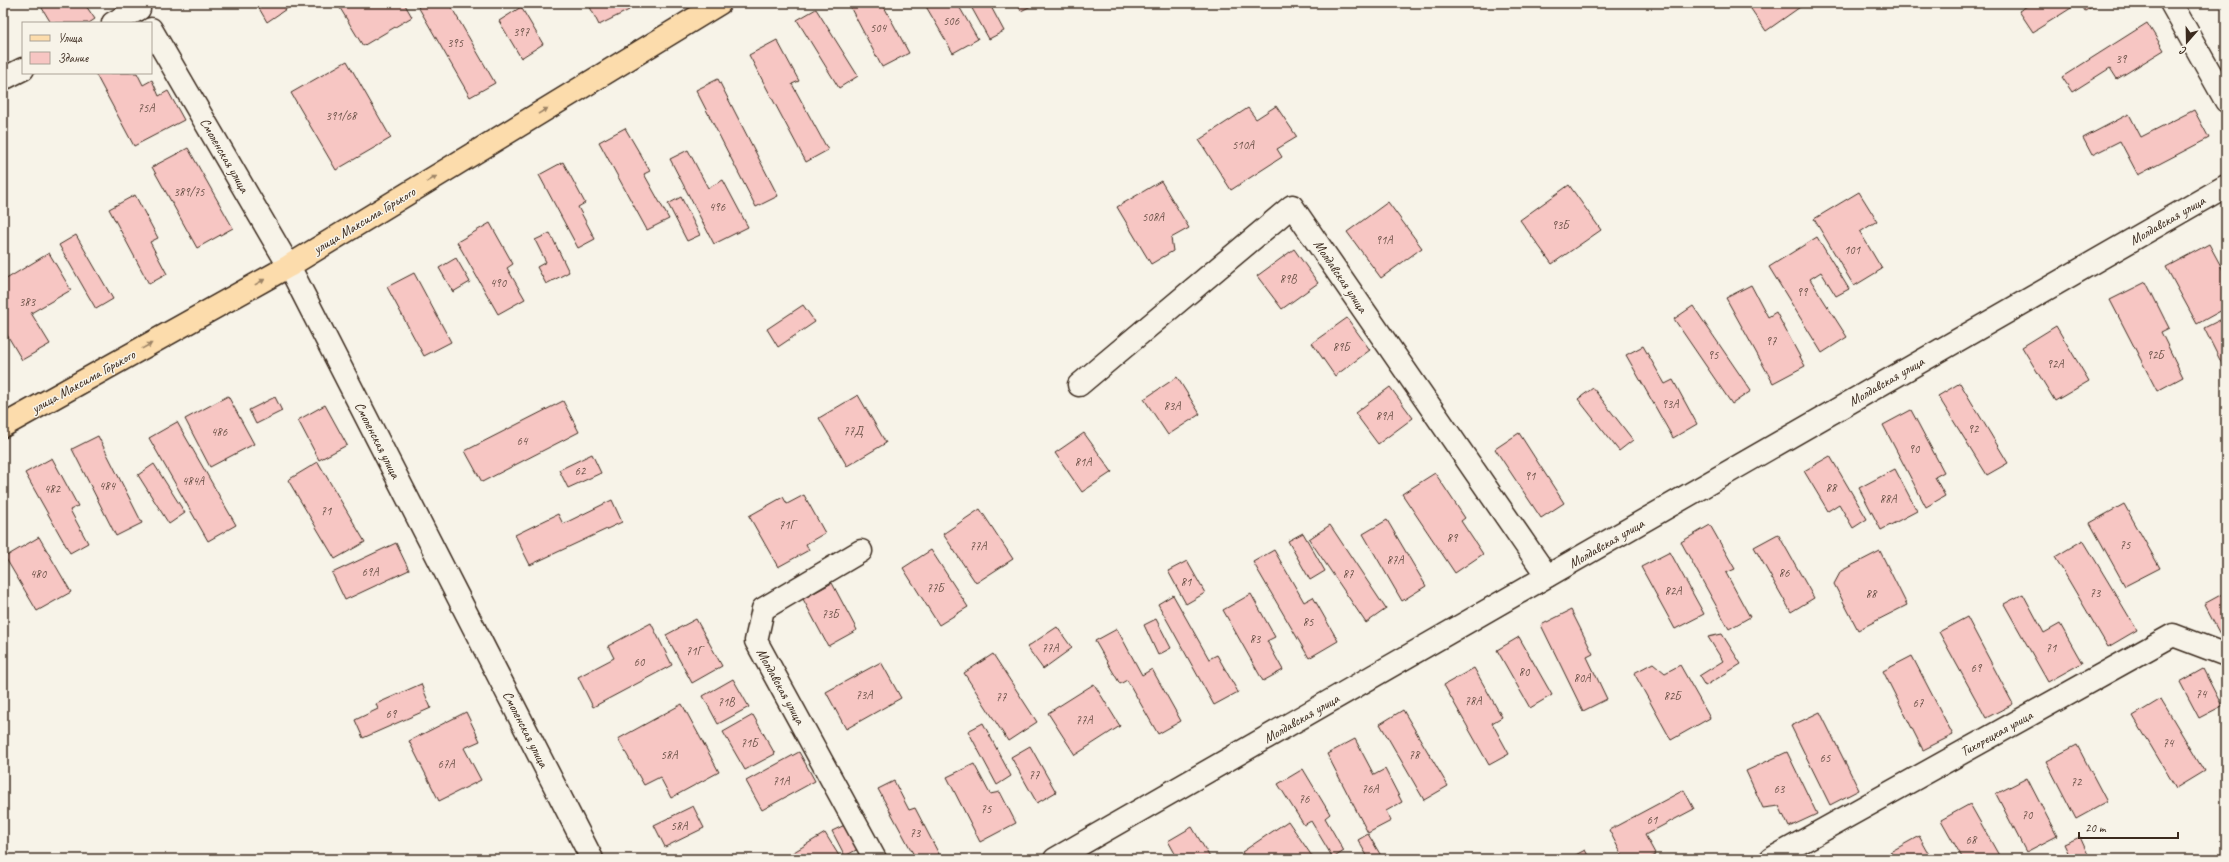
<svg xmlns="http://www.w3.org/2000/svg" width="2229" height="862" font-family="Caveat,sans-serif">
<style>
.building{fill:#f7c6c3;stroke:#3b2a1e}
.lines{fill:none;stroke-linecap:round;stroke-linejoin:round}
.minor-casing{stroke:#3b2a1e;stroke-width:25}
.major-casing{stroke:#3b2a1e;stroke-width:25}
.minor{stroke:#f7f3e8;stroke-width:22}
.major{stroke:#fcdcac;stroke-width:22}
.oneway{fill:#9c8365}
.labels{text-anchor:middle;stroke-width:3;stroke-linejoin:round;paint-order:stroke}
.number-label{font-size:12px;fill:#6a5147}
.street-label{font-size:14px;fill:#3b2a1e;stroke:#f7f3e8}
</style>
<rect width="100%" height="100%" fill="#f7f3e8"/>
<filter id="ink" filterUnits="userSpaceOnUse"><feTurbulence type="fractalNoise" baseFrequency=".025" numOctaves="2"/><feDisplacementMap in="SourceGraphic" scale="8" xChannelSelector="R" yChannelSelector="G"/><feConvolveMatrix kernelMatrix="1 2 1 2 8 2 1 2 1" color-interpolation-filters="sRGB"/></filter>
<g filter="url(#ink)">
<g class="building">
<polygon points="39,3 84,3 95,19 89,23 51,23"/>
<polygon points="256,3 295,3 267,22"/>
<polygon points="337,3 404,3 412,17 363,46"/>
<polygon points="416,3 449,3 495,83 470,97"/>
<polygon points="588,3 626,3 629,10 599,25"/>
<polygon points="848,3 882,3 909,53 882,67"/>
<polygon points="924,3 957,3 978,39 953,53"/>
<polygon points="969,3 989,3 1004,31 989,39"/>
<polygon points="1017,3 1037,3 1021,11"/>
<polygon points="1747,3 1801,3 1803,5 1766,31"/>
<polygon points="2032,3 2079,3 2033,32 2019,11"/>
<polygon points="2080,3 2099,3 2085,11"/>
<polygon points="521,7 543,44 521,58 499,21"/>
<polygon points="816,9 858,76 839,88 797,20"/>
<polygon points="2147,23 2164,50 2117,79 2110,68 2072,92 2062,77"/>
<polygon points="777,40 799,81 792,84 828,150 806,162 749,55"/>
<polygon points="347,61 391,138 336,170 291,93"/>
<polygon points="95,73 137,73 143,85 152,80 159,96 168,91 184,120 134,146"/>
<polygon points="718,79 778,196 756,207 696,90"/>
<polygon points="1276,106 1297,137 1277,149 1282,157 1231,190 1199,140 1248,108 1256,119"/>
<polygon points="2194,110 2209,138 2138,175 2120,141 2092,155 2083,138 2129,114 2141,137"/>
<polygon points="625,128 650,171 644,174 669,219 647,230 599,142"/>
<polygon points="188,148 233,228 197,248 152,167"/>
<polygon points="688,150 708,188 723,180 748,227 714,244 670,159"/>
<polygon points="563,162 585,203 578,207 595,239 578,248 539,175"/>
<polygon points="1161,181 1189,228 1171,238 1173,251 1151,264 1117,207"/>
<polygon points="1569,185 1601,230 1552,264 1520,220"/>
<polygon points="1859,192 1877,221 1860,232 1882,269 1854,286 1814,219"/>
<polygon points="135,195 158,238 150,242 167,274 149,284 109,209"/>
<polygon points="681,197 700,235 687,241 668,204"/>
<polygon points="1388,202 1422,248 1381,278 1347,232"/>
<polygon points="490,223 513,264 507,268 525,299 498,314 457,242"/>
<polygon points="550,233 569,272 546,284 537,267 546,262 535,240"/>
<polygon points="76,235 113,299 96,309 59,245"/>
<polygon points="1817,237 1849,289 1836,296 1821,272 1810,279 1847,337 1822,353 1769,267"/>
<polygon points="2209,244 2223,270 2226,270 2226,308 2197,324 2166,267"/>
<polygon points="1294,249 1318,283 1282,309 1257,276"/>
<polygon points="49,253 71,290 31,313 50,344 22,360 3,328 3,281"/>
<polygon points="456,258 470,282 453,292 439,268"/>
<polygon points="414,273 451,342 424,356 387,287"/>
<polygon points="2146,282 2169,328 2161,332 2183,377 2157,391 2110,300"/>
<polygon points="1751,285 1768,317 1776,312 1805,366 1773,383 1726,298"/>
<polygon points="803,305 815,322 778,347 767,329"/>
<polygon points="1693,306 1751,391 1732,404 1674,319"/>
<polygon points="2226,317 2226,372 2204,328"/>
<polygon points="1347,318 1370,350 1335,376 1312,343"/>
<polygon points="2056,326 2089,381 2055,401 2022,347"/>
<polygon points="1643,346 1665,384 1673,380 1697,424 1673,438 1626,355"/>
<polygon points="1177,377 1200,414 1168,435 1144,399"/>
<polygon points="1960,383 2008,463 1987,475 1938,396"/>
<polygon points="1390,387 1413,418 1378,444 1355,413"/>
<polygon points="1593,388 1633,440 1619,451 1578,399"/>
<polygon points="858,395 886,443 847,466 819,418"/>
<polygon points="228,396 254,444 210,467 185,419"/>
<polygon points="275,397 282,411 256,424 249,410"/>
<polygon points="563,401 579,432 482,482 465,451"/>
<polygon points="325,405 347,445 319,460 298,420"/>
<polygon points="1911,410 1944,472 1935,477 1945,496 1926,507 1883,425"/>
<polygon points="177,422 236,525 208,541 149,438"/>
<polygon points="1084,433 1112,472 1082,492 1055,453"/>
<polygon points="1519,433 1564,503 1541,518 1495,449"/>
<polygon points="98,436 142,523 116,536 72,449"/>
<polygon points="592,454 601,473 568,488 559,470"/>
<polygon points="1830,456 1867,519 1853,528 1839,504 1828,511 1804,471"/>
<polygon points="52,458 78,506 70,510 88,543 70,553 25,473"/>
<polygon points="318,462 365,542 335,559 288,480"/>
<polygon points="154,464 185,513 169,524 138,475"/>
<polygon points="1895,469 1917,511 1881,530 1859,488"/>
<polygon points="1435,473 1465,518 1461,521 1483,554 1455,573 1402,494"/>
<polygon points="804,495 825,533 806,544 809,550 778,567 749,516 783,497 787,504"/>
<polygon points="612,500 622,522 530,565 515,535 558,514 563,524"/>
<polygon points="2124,504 2160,568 2125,586 2090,523"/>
<polygon points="980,509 1013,559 976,583 943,534"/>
<polygon points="1387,520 1426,586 1402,601 1363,534"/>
<polygon points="1330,525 1386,609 1366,623 1309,539"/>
<polygon points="1710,525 1735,569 1726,573 1750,617 1729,629 1681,542"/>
<polygon points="1303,533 1325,571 1310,580 1288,541"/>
<polygon points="1778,534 1814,598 1791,612 1754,547"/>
<polygon points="39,537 71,592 37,611 5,557"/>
<polygon points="2083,540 2137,630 2108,647 2055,557"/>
<polygon points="396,543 409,570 345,600 332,573"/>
<polygon points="931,550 968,607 939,625 903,568"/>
<polygon points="1274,550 1304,602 1313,597 1338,641 1309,658 1253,562"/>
<polygon points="1880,551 1907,605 1858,630 1834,584 1841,571"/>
<polygon points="1670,552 1704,614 1675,629 1641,567"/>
<polygon points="1187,561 1205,593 1186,604 1168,571"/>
<polygon points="832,583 857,630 828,646 803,599"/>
<polygon points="2226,592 2226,636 2222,638 2204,604"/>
<polygon points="1251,594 1275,637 1267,641 1283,670 1263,681 1223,610"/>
<polygon points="2023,594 2044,633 2060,624 2082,663 2048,682 2004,604"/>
<polygon points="1173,595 1209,659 1217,655 1238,692 1214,705 1158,604"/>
<polygon points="1571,610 1593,654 1587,657 1607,699 1583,711 1541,625"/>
<polygon points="1967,617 2013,704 1986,718 1939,632"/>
<polygon points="696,619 722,666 692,683 666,635"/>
<polygon points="1156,619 1171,648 1158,655 1144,625"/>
<polygon points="651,623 672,665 593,707 578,677 614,658 608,646"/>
<polygon points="1057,627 1072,648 1043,669 1027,647"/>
<polygon points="1117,629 1142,675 1152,669 1181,721 1158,734 1127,680 1120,684 1095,641"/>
<polygon points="1722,634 1741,664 1705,686 1699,676 1723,661 1708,637"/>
<polygon points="1519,637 1552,695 1530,708 1497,650"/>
<polygon points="993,654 1037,722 1008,741 964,673"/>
<polygon points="1912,656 1953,735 1923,750 1883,671"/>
<polygon points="881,662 901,698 846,729 826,692"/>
<polygon points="1653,663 1665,673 1680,665 1710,718 1671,740 1634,673"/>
<polygon points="1474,668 1502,717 1492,723 1509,754 1489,765 1444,685"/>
<polygon points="2203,669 2222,706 2199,718 2180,682"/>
<polygon points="733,679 749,707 718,724 703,696"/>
<polygon points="421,684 431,708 363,738 355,720 378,709 376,704"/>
<polygon points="1094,684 1120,726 1075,755 1048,713"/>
<polygon points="2161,699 2204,771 2176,788 2133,716"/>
<polygon points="682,704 719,772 671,798 660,777 644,785 618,739"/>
<polygon points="1403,710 1448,786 1424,800 1380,724"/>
<polygon points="466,712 480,741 464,748 481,780 439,801 409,741"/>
<polygon points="1820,712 1859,790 1830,805 1791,726"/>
<polygon points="753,715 775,754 745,770 723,732"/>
<polygon points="983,723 1011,776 997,785 968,731"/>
<polygon points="1355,739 1374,775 1385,769 1402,802 1386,811 1391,821 1368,833 1327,754"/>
<polygon points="2077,745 2107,802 2076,819 2046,761"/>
<polygon points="1030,746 1056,792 1037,803 1011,757"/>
<polygon points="799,752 815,781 762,810 746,781"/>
<polygon points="1787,752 1817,814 1789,827 1779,806 1763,808 1746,771"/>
<polygon points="974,764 990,794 1000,792 1016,823 980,842 947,777"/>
<polygon points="1303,769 1330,814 1325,818 1344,851 1333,858 1311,821 1304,825 1278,784"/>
<polygon points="2027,778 2057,836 2026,852 1996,794"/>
<polygon points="894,781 909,810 915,808 940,856 934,859 916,859 878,789"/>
<polygon points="1684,790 1694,809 1645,835 1656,855 1647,859 1624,859 1609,830"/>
<polygon points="1970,804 2001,859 1963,859 1941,820"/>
<polygon points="693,806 704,828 665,847 654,825"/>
<polygon points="1288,821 1314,859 1246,859 1242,852"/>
<polygon points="847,824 860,848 845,856 832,831"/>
<polygon points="1192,827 1211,859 1178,859 1168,841"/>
<polygon points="825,833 841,859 791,859 789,855"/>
<polygon points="1368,834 1383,859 1369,859 1358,840"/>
<polygon points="1919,836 1932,859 1894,859 1890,852"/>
<polygon points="2080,837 2090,859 2071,859 2064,844"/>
<polygon points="1585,850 1590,859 1568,859"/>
</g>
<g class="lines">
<g class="minor-casing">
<g id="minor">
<polyline points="2171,3 2226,101"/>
<polyline points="113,23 139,9"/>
<polyline points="151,29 289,266 592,859"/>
<polyline points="3,79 23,69"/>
<polyline points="1079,385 1292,206 1547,576"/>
<polyline points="861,551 763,609 756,641 875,859"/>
<polyline points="1055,859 2226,186"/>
<polyline points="1771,859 2173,635 2226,655"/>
</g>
</g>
<g class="major-casing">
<polyline id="major" points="3,426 289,266 720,3"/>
</g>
<use href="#minor" class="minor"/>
<use href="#major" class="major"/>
</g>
<defs><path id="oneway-solid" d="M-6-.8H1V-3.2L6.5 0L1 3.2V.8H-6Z"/></defs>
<g class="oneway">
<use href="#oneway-solid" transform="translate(543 111) rotate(-31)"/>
<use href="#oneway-solid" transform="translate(432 179) rotate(-31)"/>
<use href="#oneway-solid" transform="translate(260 282) rotate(-29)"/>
<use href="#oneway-solid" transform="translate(147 346) rotate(-29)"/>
</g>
</g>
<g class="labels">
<g class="number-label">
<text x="951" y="25">506</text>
<text x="878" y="32">504</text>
<text x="521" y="36">397</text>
<text x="455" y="47">395</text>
<text x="2121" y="63">39</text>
<text x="146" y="112">75А</text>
<text x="341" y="120">391/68</text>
<text x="1243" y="149">510А</text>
<text x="189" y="196">389/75</text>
<text x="717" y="211">496</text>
<text x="1153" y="221">508А</text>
<text x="1560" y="229">93Б</text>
<text x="1384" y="244">91А</text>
<text x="1852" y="254">101</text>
<text x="1288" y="283">89В</text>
<text x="498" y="287">490</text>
<text x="1802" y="296">99</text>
<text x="27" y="306">383</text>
<text x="1771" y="345">97</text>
<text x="1341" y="351">89Б</text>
<text x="1713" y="359">95</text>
<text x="2155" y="359">92Б</text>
<text x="2055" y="368">92А</text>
<text x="1670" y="408">93А</text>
<text x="1172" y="410">83А</text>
<text x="1384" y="420">89А</text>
<text x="1973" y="433">92</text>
<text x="853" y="435">77Д</text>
<text x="219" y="436">486</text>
<text x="522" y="445">64</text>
<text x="1914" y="453">90</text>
<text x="1083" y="466">81А</text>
<text x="580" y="475">62</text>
<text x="1530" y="480">91</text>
<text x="193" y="485">484А</text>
<text x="107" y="490">484</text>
<text x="1831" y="492">88</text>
<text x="52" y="493">482</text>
<text x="1888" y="503">88А</text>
<text x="326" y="515">71</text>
<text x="787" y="529">71Г</text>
<text x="1452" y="542">89</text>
<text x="2125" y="549">75</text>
<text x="978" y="550">77А</text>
<text x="1395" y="564">87А</text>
<text x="370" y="576">69А</text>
<text x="1784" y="577">86</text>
<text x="38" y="578">480</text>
<text x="1348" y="578">87</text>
<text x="1186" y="586">81</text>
<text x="935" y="592">77Б</text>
<text x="1673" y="595">82А</text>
<text x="2095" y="597">73</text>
<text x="1871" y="598">88</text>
<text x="830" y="618">73Б</text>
<text x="1308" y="626">85</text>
<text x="1255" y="643">83</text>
<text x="1050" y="652">77А</text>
<text x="2051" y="652">71</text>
<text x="694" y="655">71Г</text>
<text x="639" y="666">60</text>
<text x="1976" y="672">69</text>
<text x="1524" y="676">80</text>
<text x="1582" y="682">80А</text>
<text x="2201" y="698">74</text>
<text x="864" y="699">73А</text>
<text x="1672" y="700">82Б</text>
<text x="1001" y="701">77</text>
<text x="1473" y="705">78А</text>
<text x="726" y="706">71В</text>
<text x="1918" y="707">67</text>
<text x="391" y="718">69</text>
<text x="1084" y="724">77А</text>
<text x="749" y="747">71Б</text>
<text x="2168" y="747">74</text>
<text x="669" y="759">58А</text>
<text x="1414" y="759">78</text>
<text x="1825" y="762">65</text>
<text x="446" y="768">67А</text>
<text x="1034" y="779">77</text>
<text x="781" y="785">71А</text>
<text x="2076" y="786">72</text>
<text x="1370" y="793">76А</text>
<text x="1779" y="793">63</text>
<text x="1304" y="803">76</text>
<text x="986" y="813">75</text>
<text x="2027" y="819">70</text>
<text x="1652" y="824">61</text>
<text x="679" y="830">58А</text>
<text x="915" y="837">73</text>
<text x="1971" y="844">68</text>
</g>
<g class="street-label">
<text transform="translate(225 155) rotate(60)" y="5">Смоленская улица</text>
<text transform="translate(364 220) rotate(-31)" y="5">улица Максима Горького</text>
<text transform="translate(2167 220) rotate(-30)" y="5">Молдавская улица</text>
<text transform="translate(1341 276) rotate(56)" y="5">Молдавская улица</text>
<text transform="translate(83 381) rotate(-29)" y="5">улица Максима Горького</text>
<text transform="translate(1886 381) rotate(-30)" y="5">Молдавская улица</text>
<text transform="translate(378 440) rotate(63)" y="5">Смоленская улица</text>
<text transform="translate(1606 543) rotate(-30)" y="5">Молдавская улица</text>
<text transform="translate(781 686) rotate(61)" y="5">Молдавская улица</text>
<text transform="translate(1301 718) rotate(-30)" y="5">Молдавская улица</text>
<text transform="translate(526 729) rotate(63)" y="5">Смоленская улица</text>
<text transform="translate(1996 733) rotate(-29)" y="5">Тихорецкая улица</text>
</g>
</g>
<rect width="2229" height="862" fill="none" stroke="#f7f3e8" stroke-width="16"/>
<rect x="8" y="8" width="2213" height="846" fill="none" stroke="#3b2a1e" stroke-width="1.5" filter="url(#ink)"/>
<rect x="22" y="22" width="130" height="52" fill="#f7f3e8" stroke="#aca397"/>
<rect x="30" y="35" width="20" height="6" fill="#fcdcac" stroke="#aca397"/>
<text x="58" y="42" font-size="12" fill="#3b2a1e">Улица</text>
<rect x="30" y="52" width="20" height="12" fill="#f7c6c3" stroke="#aca397"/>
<text x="58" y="62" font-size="12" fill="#3b2a1e">Здание</text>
<g transform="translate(2187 42) rotate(200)" stroke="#f7f3e8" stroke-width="3" paint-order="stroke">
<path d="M0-3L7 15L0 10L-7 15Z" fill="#3b2a1e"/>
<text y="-6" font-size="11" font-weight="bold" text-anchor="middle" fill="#3b2a1e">С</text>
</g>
<path d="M2079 832v6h99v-6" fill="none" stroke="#3b2a1e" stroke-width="2"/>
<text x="2085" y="832" font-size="12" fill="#3b2a1e" stroke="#f7f3e8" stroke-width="3" paint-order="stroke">20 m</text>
</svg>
